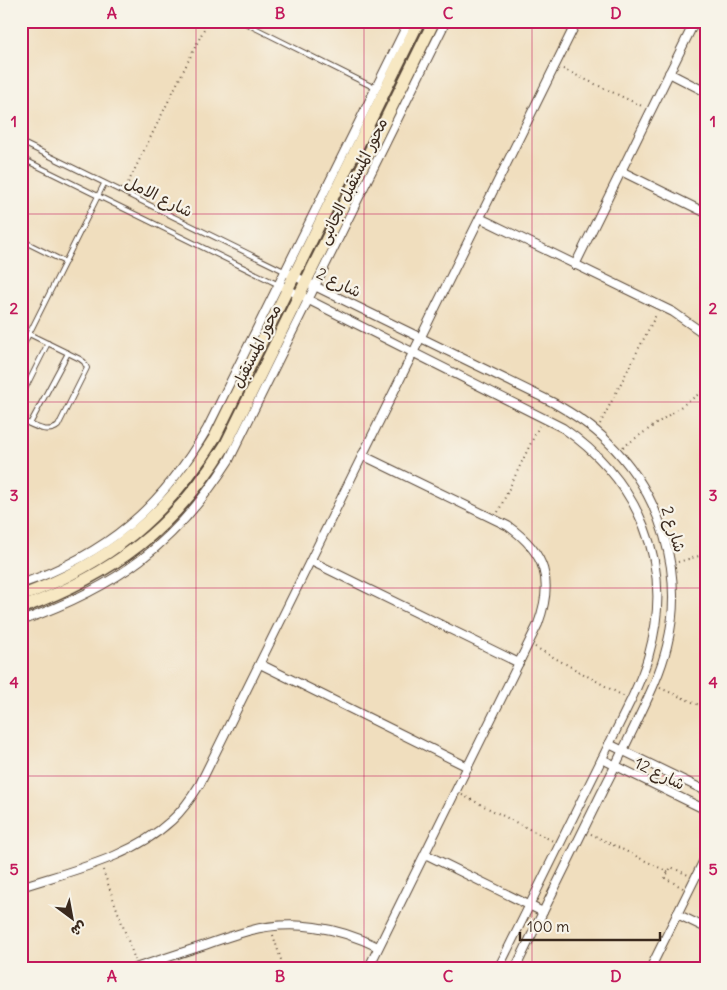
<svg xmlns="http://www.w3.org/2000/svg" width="727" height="990" font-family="Delius,'Playpen Sans Arabic',sans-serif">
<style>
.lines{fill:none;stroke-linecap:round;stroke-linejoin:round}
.lane-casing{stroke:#564536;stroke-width:6}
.street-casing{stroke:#564536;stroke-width:10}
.secondary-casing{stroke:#564536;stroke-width:14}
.path{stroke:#564536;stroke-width:2;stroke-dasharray:1 4;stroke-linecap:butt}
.lane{stroke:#fff;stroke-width:4}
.street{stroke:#fff;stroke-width:8}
.secondary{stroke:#f7e8c3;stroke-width:11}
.grid{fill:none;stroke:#c2185b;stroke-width:1;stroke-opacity:0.55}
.labels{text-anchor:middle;stroke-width:4.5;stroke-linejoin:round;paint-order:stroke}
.street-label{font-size:16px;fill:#3b2a1e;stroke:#f7f3e8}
.neatline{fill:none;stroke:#c2185b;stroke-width:2}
.grid-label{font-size:16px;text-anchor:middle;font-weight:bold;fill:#c2185b}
</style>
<rect width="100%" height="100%" fill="#f7f3e8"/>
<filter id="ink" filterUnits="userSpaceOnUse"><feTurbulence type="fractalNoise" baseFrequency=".02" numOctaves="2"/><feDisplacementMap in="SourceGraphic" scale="10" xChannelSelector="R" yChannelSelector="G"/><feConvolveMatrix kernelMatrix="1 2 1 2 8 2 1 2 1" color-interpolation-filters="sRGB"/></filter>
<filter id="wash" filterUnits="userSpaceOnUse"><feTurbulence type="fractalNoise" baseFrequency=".0096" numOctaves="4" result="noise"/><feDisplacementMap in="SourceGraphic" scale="20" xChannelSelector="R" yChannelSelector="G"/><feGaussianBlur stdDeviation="1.12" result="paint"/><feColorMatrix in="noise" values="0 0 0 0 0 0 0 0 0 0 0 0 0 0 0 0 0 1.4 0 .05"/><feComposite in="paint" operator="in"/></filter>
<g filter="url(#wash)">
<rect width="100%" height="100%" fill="#f0debe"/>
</g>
<g filter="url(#ink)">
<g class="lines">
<g class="lane-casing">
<g id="lane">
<polyline points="241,21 375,88"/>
<polyline points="21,142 286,272"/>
<polyline points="21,158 279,285"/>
<polyline points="21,240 65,262"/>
<polyline points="21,350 104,184"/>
<polyline points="21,397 48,343"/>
<path d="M21,420C33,425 47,435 58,426L87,368L84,362L80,359L29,334"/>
<polyline points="30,424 68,353"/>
</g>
</g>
<g class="street-casing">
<g id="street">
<polyline points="669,73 706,92"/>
<polyline points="621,171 706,213"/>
<polyline points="480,218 673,312 706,335"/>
<polyline points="575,265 695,21"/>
<path d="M286,272L552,402C572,413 591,425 607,441C661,493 685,573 667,646C661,671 650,694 639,717C627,742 615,767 602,792C573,851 544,910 515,969"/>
<path d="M279,285L563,428C638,480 675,563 649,654C645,670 638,685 631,700L498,969"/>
<path d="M362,455L508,526C546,553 554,581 538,624L368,969"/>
<polyline points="311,561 519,663"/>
<path d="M21,584C107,554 161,508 207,429L409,21"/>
<path d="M21,621C117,587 174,546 229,460L446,21"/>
<polyline points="260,664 468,767"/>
<polyline points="609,744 706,791"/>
<polyline points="602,759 706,810"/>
<polyline points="425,854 543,912"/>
<path d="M21,887C73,870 131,858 172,820C183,810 192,797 200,784L577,21"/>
<polyline points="677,914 706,928"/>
<path d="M132,969C156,961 180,953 205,945C219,940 234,935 248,931C292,919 338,927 378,947"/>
<polyline points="650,969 706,856"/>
</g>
</g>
<g class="secondary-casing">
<g id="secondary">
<path d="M21,596C109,563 166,517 215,437L419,21"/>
<path d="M21,608C114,574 174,529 226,444L434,21"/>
</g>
</g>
<g class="path">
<polyline points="563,69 644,107"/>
<polyline points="126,187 208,21"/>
<polyline points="701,321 706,311"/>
<polyline points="600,424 657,313"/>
<polyline points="623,447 706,389"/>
<polyline points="498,512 539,426"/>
<polyline points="678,562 706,554"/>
<polyline points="535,647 625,697"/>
<polyline points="660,688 706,708"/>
<polyline points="462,795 553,841"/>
<polyline points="591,834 668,872"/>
<polyline points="103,870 135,960"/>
<polyline points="683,888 665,878 671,867 688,875"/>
<polyline points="273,935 284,969"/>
</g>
<use href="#lane" class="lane"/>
<use href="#street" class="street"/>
<use href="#secondary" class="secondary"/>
</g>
</g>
<path class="grid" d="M196,21V969M364,21V969M532,21V969M21,214H706M21,402H706M21,588H706M21,776H706"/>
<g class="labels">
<g class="street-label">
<text transform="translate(352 181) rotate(-64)" y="6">محور المستقبل الجانبى</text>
<text transform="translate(159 196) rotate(26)" y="6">شارع الامل</text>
<text transform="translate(339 282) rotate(26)" y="6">شارع 2</text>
<text transform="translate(256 346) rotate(-64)" y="6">محور المستقبل</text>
<text transform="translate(674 529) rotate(73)" y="6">شارع 2</text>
<text transform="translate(660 773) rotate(26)" y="6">شارع 12</text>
</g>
</g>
<rect width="727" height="990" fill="none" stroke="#f7f3e8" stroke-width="55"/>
<g transform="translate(72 918) rotate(148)" stroke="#f7f3e8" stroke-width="4" paint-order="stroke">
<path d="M0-4L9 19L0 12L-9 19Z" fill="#3b2a1e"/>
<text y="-8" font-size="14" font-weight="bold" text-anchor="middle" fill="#3b2a1e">ش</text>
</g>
<path d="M520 932v8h140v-8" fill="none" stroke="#3b2a1e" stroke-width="2.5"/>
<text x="527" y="932" font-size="15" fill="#3b2a1e" stroke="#f7f3e8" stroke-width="4" paint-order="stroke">100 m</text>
<rect x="28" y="28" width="672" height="934" class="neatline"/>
<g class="grid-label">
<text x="112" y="19">A</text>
<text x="280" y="19">B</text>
<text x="448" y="19">C</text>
<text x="616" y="19">D</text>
<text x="14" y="127">1</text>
<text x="713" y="127">1</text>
<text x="14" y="314">2</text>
<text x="713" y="314">2</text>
<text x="14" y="501">3</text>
<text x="713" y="501">3</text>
<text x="14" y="688">4</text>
<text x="713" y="688">4</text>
<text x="14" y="875">5</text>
<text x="713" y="875">5</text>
<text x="112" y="982">A</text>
<text x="280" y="982">B</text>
<text x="448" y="982">C</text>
<text x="616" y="982">D</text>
</g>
</svg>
